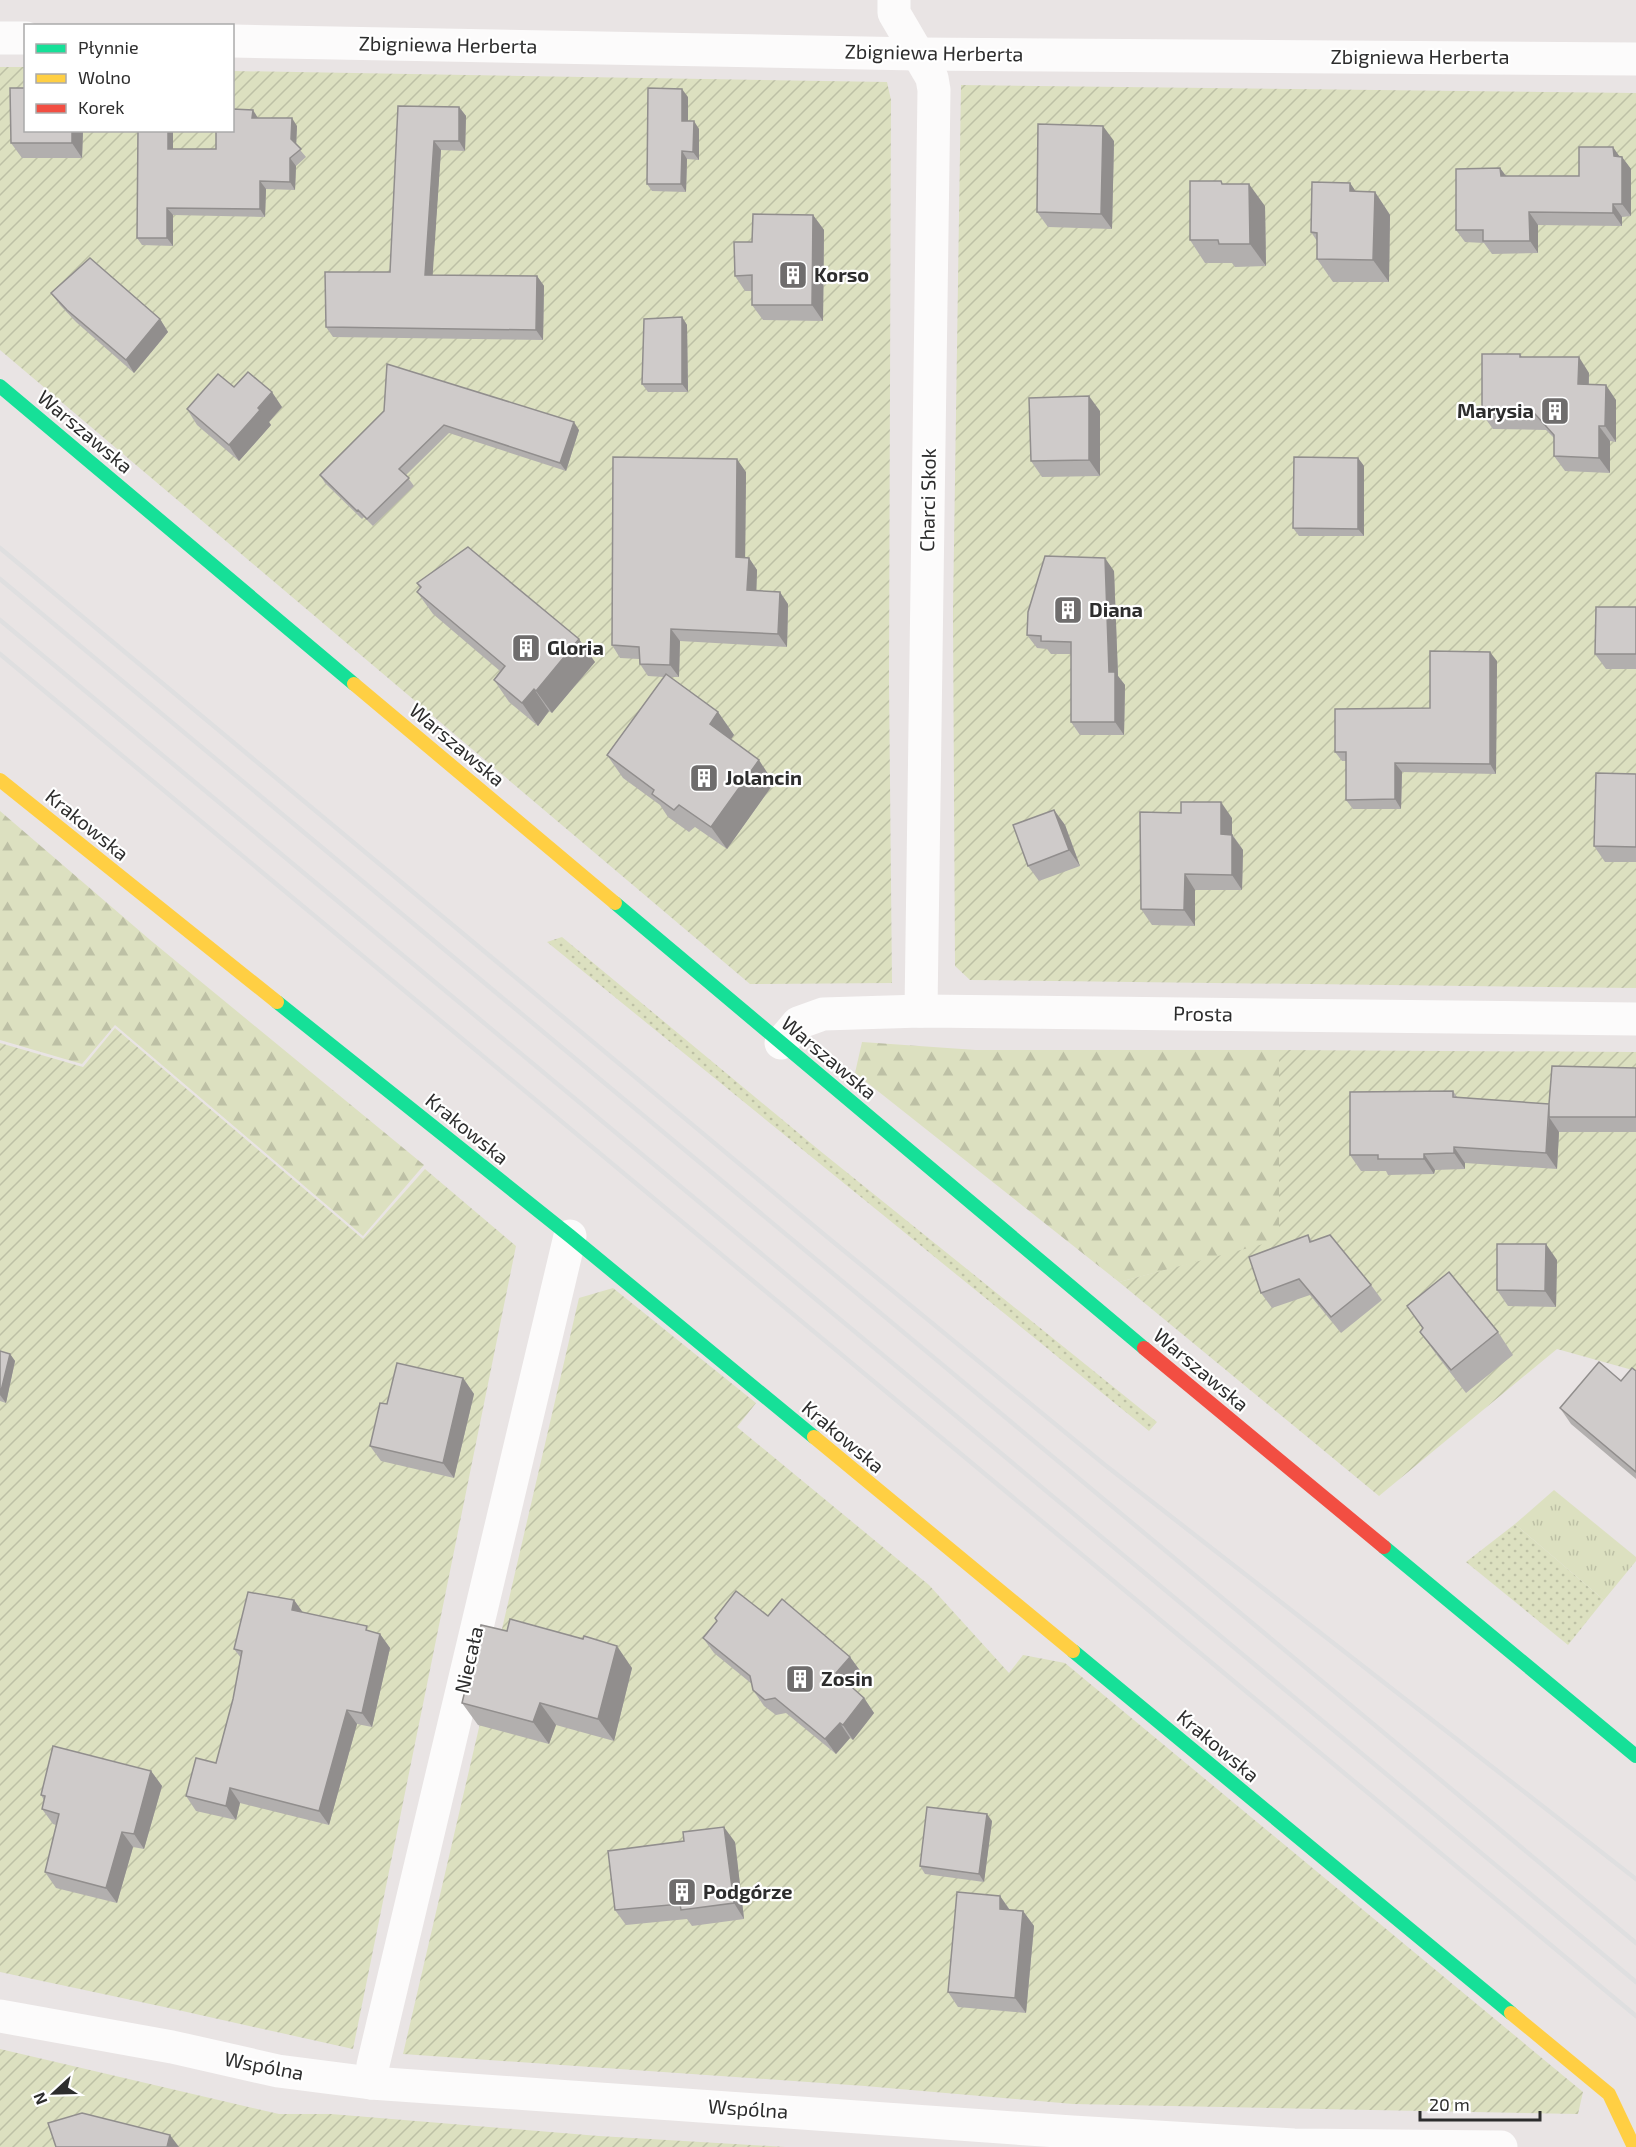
<svg xmlns="http://www.w3.org/2000/svg" width="1636" height="2147" font-family="'Exo 2',sans-serif">
<style>
.grass{fill:url(#grass-dots)}
.forest{fill:url(#forest-firs)}
.park{fill:url(#park-tufts)}
.garden{fill:url(#garden-furrows)}
.lines{fill:none;stroke-linecap:round;stroke-linejoin:round}
.street{stroke:#fcfbfb;stroke-width:33}
.fast{stroke:#16e098;stroke-width:14}
.slow{stroke:#ffcf43;stroke-width:14}
.jam{stroke:#f24e42;stroke-width:14}
.rail{stroke:#dfdfe0;stroke-width:4.5}
.wall{fill:#b2afae}
.shaded-wall{fill:#918e8d}
.building{fill:#cfcbca;stroke:#918e8d;stroke-width:1.5}
.labels{text-anchor:middle;stroke-width:4.5;stroke-linejoin:round;paint-order:stroke}
.street-label{font-size:20px;fill:#2d2d2d;stroke:#fff}
.poi-label{font-size:20px;font-weight:bold;fill:#2d2d2d;stroke:#fff;text-anchor:start}
</style>
<defs>
<pattern id="grass-dots" width="8" height="8" patternUnits="userSpaceOnUse" patternTransform="scale(1.5)"><rect width="8" height="8" fill="#dce0c0"/><path d="M2 2h.1M6 6h.1" fill="none" stroke="#bdc0a5" stroke-width="1.8" stroke-linecap="round"/></pattern>
<pattern id="forest-firs" width="22" height="20" patternUnits="userSpaceOnUse" patternTransform="scale(1.5)"><rect width="22" height="20" fill="#dce0c0"/><path d="M5 1l3.5 6h-7zM16 11l3.5 6h-7z" fill="#bdc0a5"/></pattern>
<pattern id="park-tufts" width="24" height="20" patternUnits="userSpaceOnUse" patternTransform="scale(1.5)"><rect width="24" height="20" fill="#dce0c0"/><path d="M3 7l-1-3M5 7V3M7 7l1-3M15 17l-1-3M17 17v-4M19 17l1-3" fill="none" stroke="#bdc0a5"/></pattern>
<pattern id="garden-furrows" width="10" height="10" patternUnits="userSpaceOnUse" patternTransform="scale(1.5)"><rect width="10" height="10" fill="#dce0c0"/><path d="M-1 1l2-2M0 10L10 0M9 11l2-2" fill="none" stroke="#bdc0a5"/></pattern>
</defs>
<rect width="100%" height="100%" fill="#e9e4e4"/>
<g class="grass">
<polygon points="562,937 819,1150 1157,1422 1149,1431 547,942"/>
<polygon points="1515,1524 1604,1600 1568,1645 1466,1562"/>
</g>
<g class="forest">
<polygon points="0,811 149,939 424,1165 363,1236 115,1025 82,1064 0,1040"/>
<polygon points="862,1042 976,1050 1279,1050 1280,1241 1119,1282 855,1073"/>
</g>
<polygon class="park" points="1554,1490 1636,1557 1636,1561 1604,1600 1515,1524"/>
<g class="garden">
<polygon points="0,67 25,67 26,130 232,130 233,71 887,82 891,100 889,681 892,983 750,984 0,350"/>
<polygon points="961,85 1636,93 1636,988 970,980 955,966 953,611"/>
<polygon points="115,1028 363,1239 425,1169 516,1246 353,2049 169,2008 0,1972 0,1043 83,1067"/>
<polygon points="1279,1050 1636,1052 1636,1371 1557,1349 1379,1496 1119,1282 1279,1240"/>
<polygon points="613,1288 756,1403 737,1427 929,1585 1009,1673 1023,1655 1065,1663 1583,2092 1578,2114 1073,2104 865,2086 403,2054 579,1298"/>
<polygon points="0,2049 279,2114 331,2114 599,2136 786,2147 0,2147"/>
</g>
<g class="lines">
<g class="street">
<polyline points="894,0 894,13 932,78 934,90 921,1011"/>
<polyline points="0,38 26,38"/>
<polyline points="232,41 917,54 1636,59"/>
<polyline points="781,1043 798,1023 823,1014 921,1011 1636,1019"/>
<polyline points="0,2016 172,2047 278,2071 371,2083 1072,2132 1294,2145 1501,2147"/>
<polyline points="371,2083 373,2065 570,1236"/>
</g>
<g class="fast">
<polyline points="0,386 354,684"/>
<polyline points="615,903 1144,1348"/>
<polyline points="277,1002 570,1236 814,1437"/>
<polyline points="1384,1547 1636,1756"/>
<polyline points="1073,1651 1511,2013"/>
</g>
<g class="slow">
<polyline points="354,684 615,903"/>
<polyline points="0,780 277,1002"/>
<polyline points="814,1437 1073,1651"/>
<polyline points="1511,2013 1609,2094 1634,2147"/>
</g>
<polyline class="jam" points="1144,1348 1384,1547"/>
<g class="rail">
<polyline points="0,548 826,1236 1105,1465 1636,1879"/>
<polyline points="0,579 1636,1943"/>
<polyline points="0,620 1636,1982"/>
<polyline points="0,654 1636,2016"/>
</g>
</g>
<g class="wall">
<polygon points="688,97 688,121 699,129 699,160 687,159 686,192 652,191 647,184"/>
<polygon points="398,106 459,107 466,116 465,151 441,150 432,275 537,276 544,286 543,340 333,337 326,327 390,272"/>
<polygon points="258,118 297,126 296,145 306,157 296,166 295,190 266,189 265,217 173,215 173,246 142,245 137,238 138,130 172,130 173,132 173,149 216,149"/>
<polygon points="26,130 83,130 82,158 22,158 11,143"/>
<polygon points="1114,141 1112,229 1048,227 1037,212"/>
<polygon points="1620,157 1622,157 1631,169 1631,216 1622,217 1622,226 1538,225 1538,253 1492,254 1484,243 1465,242 1456,230 1500,168 1506,176 1579,176"/>
<polygon points="1350,183 1356,192 1375,192 1390,215 1389,282 1333,282 1317,259 1317,241 1311,232"/>
<polygon points="1223,184 1265,206 1266,266 1235,267 1232,263 1205,263 1190,240"/>
<polygon points="813,215 824,230 823,321 763,320 752,305 752,291 745,291 735,276 752,242"/>
<polygon points="51,293 160,319 168,332 134,373 76,322 60,305"/>
<polygon points="682,317 687,325 688,392 648,392 642,384"/>
<polygon points="1520,354 1522,357 1589,373 1589,384 1616,400 1616,442 1610,441 1610,473 1565,471 1554,456 1554,438 1546,430 1493,429 1482,414"/>
<polygon points="234,387 282,407 269,422 271,425 239,461 197,425 187,409"/>
<polygon points="384,411 579,430 566,471 449,433 406,475 414,486 373,526 364,517 362,519 325,483 320,475"/>
<polygon points="1100,411 1100,476 1042,477 1031,461"/>
<polygon points="1358,458 1364,466 1364,536 1299,536 1293,528"/>
<polygon points="746,472 745,558 749,558 757,570 756,591 788,604 787,647 680,641 679,677 670,677 718,712 734,735 731,739 774,783 727,849 695,827 689,832 668,817 660,805 623,778 607,755 664,677 648,676 640,664 639,659 620,658 612,645"/>
<polygon points="1114,571 1118,676 1125,685 1124,735 1080,735 1071,722 1071,654 1051,654 1047,649 1037,648 1027,635"/>
<polygon points="417,583 595,662 552,713 549,711 538,726 509,702 494,680 500,671 433,614 417,592 420,588"/>
<polygon points="1636,607 1636,669 1606,669 1595,654"/>
<polygon points="1497,661 1496,774 1402,772 1401,809 1353,809 1346,800 1346,761 1342,761 1335,752 1430,708"/>
<polygon points="1636,774 1636,862 1605,862 1594,846"/>
<polygon points="1054,810 1065,825 1080,866 1039,881 1028,866"/>
<polygon points="1232,818 1232,834 1243,850 1242,890 1195,890 1195,926 1152,925 1141,909"/>
<polygon points="1636,1068 1636,1132 1559,1132 1557,1169 1465,1163 1465,1169 1435,1170 1434,1174 1388,1175 1386,1171 1361,1171 1350,1155 1453,1091 1457,1097 1549,1104"/>
<polygon points="1308,1235 1312,1241 1371,1285 1382,1300 1341,1333 1310,1295 1272,1308 1261,1293"/>
<polygon points="1557,1260 1556,1307 1508,1306 1497,1290"/>
<polygon points="1407,1306 1498,1332 1513,1355 1466,1393 1436,1354 1420,1332 1423,1329"/>
<polygon points="0,1351 10,1354 15,1361 6,1403 0,1401"/>
<polygon points="1636,1371 1636,1479 1571,1424 1560,1408 1621,1381"/>
<polygon points="463,1378 474,1394 454,1478 381,1461 370,1446 387,1404"/>
<polygon points="294,1600 303,1613 380,1634 390,1648 372,1727 357,1724 329,1825 240,1803 236,1820 196,1811 186,1796 216,1763 233,1699 241,1658 234,1649"/>
<polygon points="768,1616 850,1657 861,1672 849,1685 864,1698 874,1713 853,1740 850,1738 836,1754 786,1713 776,1715 764,1706 753,1690 752,1684 714,1653 703,1638 717,1621 715,1618"/>
<polygon points="507,1631 583,1639 632,1668 614,1741 556,1725 549,1744 478,1725 462,1703"/>
<polygon points="151,1771 162,1786 144,1849 133,1847 117,1903 56,1888 45,1872 56,1825 53,1824 42,1809 44,1800 41,1795"/>
<polygon points="992,1821 984,1882 925,1874 920,1866"/>
<polygon points="684,1841 735,1842 744,1919 692,1926 687,1919 626,1925 615,1910"/>
<polygon points="1000,1896 1010,1910 1023,1911 1034,1926 1026,2013 958,2007 948,1992"/>
</g>
<g class="shaded-wall">
<polygon points="682,89 688,97 688,129 682,121"/>
<polygon points="459,107 466,116 465,151 459,141"/>
<polygon points="253,110 258,118 258,126 252,118"/>
<polygon points="292,118 297,126 296,147 291,139"/>
<polygon points="694,121 699,129 699,160 693,152"/>
<polygon points="1103,126 1114,141 1112,229 1101,214"/>
<polygon points="72,130 83,130 82,158 72,143"/>
<polygon points="168,130 172,130 173,132 173,157 168,149"/>
<polygon points="434,141 441,150 432,285 425,275"/>
<polygon points="1613,147 1622,160 1622,157 1631,169 1631,216 1622,204 1614,156"/>
<polygon points="682,151 687,159 686,192 681,184"/>
<polygon points="290,158 296,166 295,190 290,182"/>
<polygon points="1500,168 1509,180 1501,176"/>
<polygon points="260,181 266,189 265,217 260,209"/>
<polygon points="1350,183 1365,205 1350,191"/>
<polygon points="1249,184 1265,206 1266,266 1250,244"/>
<polygon points="1375,192 1390,215 1389,282 1373,260"/>
<polygon points="1613,204 1622,217 1622,226 1613,213"/>
<polygon points="167,208 173,215 173,246 167,238"/>
<polygon points="1529,212 1538,225 1538,253 1530,241"/>
<polygon points="813,215 824,230 823,321 812,305"/>
<polygon points="537,276 544,286 543,340 536,330"/>
<polygon points="682,317 687,325 688,392 682,384"/>
<polygon points="160,319 168,332 134,373 126,360"/>
<polygon points="1579,357 1589,373 1588,400 1578,384"/>
<polygon points="1606,385 1616,400 1616,442 1605,426"/>
<polygon points="272,392 282,407 269,422 271,425 239,461 229,445 258,408"/>
<polygon points="1089,396 1100,411 1100,476 1089,460"/>
<polygon points="574,422 579,430 566,471 560,463"/>
<polygon points="1599,426 1610,441 1610,473 1599,458"/>
<polygon points="1358,458 1364,466 1364,536 1358,529"/>
<polygon points="737,459 746,472 745,570 736,557"/>
<polygon points="749,558 757,570 756,602 747,590"/>
<polygon points="1105,558 1114,571 1118,676 1125,685 1124,735 1115,722 1109,672"/>
<polygon points="780,592 788,604 787,647 778,634"/>
<polygon points="671,629 680,641 679,677 670,665"/>
<polygon points="579,639 595,662 552,713 536,691"/>
<polygon points="1490,652 1497,661 1496,774 1490,764"/>
<polygon points="534,689 549,711 538,726 522,703"/>
<polygon points="718,712 734,735 726,746 710,724"/>
<polygon points="759,760 774,783 727,849 711,827"/>
<polygon points="1395,763 1402,772 1401,809 1395,799"/>
<polygon points="1221,802 1232,818 1232,850 1221,834"/>
<polygon points="1054,810 1065,825 1080,866 1069,850"/>
<polygon points="1232,835 1243,850 1242,890 1232,875"/>
<polygon points="1185,874 1195,890 1195,926 1184,910"/>
<polygon points="1549,1117 1559,1132 1557,1169 1546,1153"/>
<polygon points="1454,1147 1465,1163 1465,1169 1454,1153"/>
<polygon points="1424,1154 1435,1170 1434,1174 1424,1159"/>
<polygon points="1546,1244 1557,1260 1556,1307 1545,1291"/>
<polygon points="10,1354 15,1361 6,1403 0,1395"/>
<polygon points="463,1378 474,1394 454,1478 443,1463"/>
<polygon points="294,1600 304,1614 292,1610"/>
<polygon points="380,1634 390,1648 372,1727 362,1713"/>
<polygon points="617,1646 632,1668 614,1741 598,1719"/>
<polygon points="850,1657 861,1672 846,1689 836,1673"/>
<polygon points="864,1698 874,1713 853,1740 843,1725"/>
<polygon points="540,1703 556,1725 549,1744 533,1722"/>
<polygon points="347,1710 357,1724 329,1825 319,1811"/>
<polygon points="840,1723 850,1738 836,1754 825,1739"/>
<polygon points="151,1771 162,1786 144,1849 134,1834"/>
<polygon points="230,1788 240,1803 236,1820 226,1806"/>
<polygon points="987,1814 992,1821 984,1882 979,1874"/>
<polygon points="724,1827 735,1842 744,1919 734,1903"/>
<polygon points="122,1832 133,1847 117,1903 106,1888"/>
<polygon points="1000,1896 1011,1912 1000,1909"/>
<polygon points="1023,1911 1034,1926 1026,2013 1015,1998"/>
<polygon points="170,2135 179,2147 167,2147"/>
</g>
<g class="building">
<polygon points="10,88 26,88 26,130 72,130 72,143 11,143"/>
<polygon points="648,88 682,89 682,121 694,121 693,152 682,151 681,184 647,184"/>
<polygon points="398,106 459,107 459,141 434,141 425,275 537,276 536,330 326,327 325,272 390,272"/>
<polygon points="232,109 253,110 252,118 292,118 291,139 301,149 290,158 290,182 260,181 260,209 167,208 167,238 137,238 138,130 168,130 168,149 216,149 216,130 232,130"/>
<polygon points="1038,124 1103,126 1101,214 1037,212"/>
<polygon points="1579,147 1613,147 1614,156 1622,157 1622,204 1613,204 1613,213 1529,212 1530,241 1483,241 1483,230 1456,230 1456,169 1500,168 1501,176 1579,176"/>
<polygon points="1190,181 1221,181 1222,184 1249,184 1250,244 1219,244 1218,240 1190,240"/>
<polygon points="1312,182 1350,183 1350,191 1375,192 1373,260 1317,259 1317,233 1311,232"/>
<polygon points="753,214 813,215 812,305 752,305 752,275 735,276 734,242 752,242"/>
<polygon points="90,258 160,319 126,360 67,310 51,293"/>
<polygon points="682,317 682,384 642,384 644,319"/>
<polygon points="1482,354 1520,354 1520,357 1579,357 1578,384 1606,385 1605,426 1599,426 1599,458 1554,456 1554,435 1535,414 1482,414"/>
<polygon points="387,364 574,422 560,463 444,425 399,469 409,478 367,519 358,510 357,511 320,475 384,411"/>
<polygon points="248,372 272,392 258,408 260,410 229,445 187,409 218,374 234,387"/>
<polygon points="1089,396 1089,460 1031,461 1029,398"/>
<polygon points="613,457 737,459 736,557 749,558 747,590 780,592 778,634 671,629 670,665 640,664 639,647 612,645"/>
<polygon points="1294,457 1358,458 1358,529 1293,528"/>
<polygon points="468,547 579,639 536,691 534,689 522,703 494,680 505,666 417,592 421,587 417,583"/>
<polygon points="1045,556 1105,558 1109,672 1115,672 1115,722 1071,722 1071,642 1041,641 1041,636 1027,635 1028,612"/>
<polygon points="1596,607 1636,607 1636,654 1595,654"/>
<polygon points="1430,651 1490,652 1490,764 1395,763 1395,799 1346,800 1346,752 1335,752 1335,709 1430,708"/>
<polygon points="666,674 718,712 710,724 759,760 711,827 679,805 674,810 652,794 654,790 607,755"/>
<polygon points="1596,773 1636,774 1636,847 1594,846"/>
<polygon points="1181,802 1221,802 1221,834 1232,835 1232,875 1185,874 1184,910 1141,909 1140,812 1181,813"/>
<polygon points="1054,810 1069,850 1028,866 1013,825"/>
<polygon points="1552,1066 1636,1068 1636,1117 1549,1117 1549,1104 1546,1153 1454,1147 1454,1153 1424,1154 1424,1159 1378,1159 1378,1155 1350,1155 1350,1092 1453,1091 1453,1097 1549,1104"/>
<polygon points="1308,1235 1310,1242 1330,1235 1371,1285 1331,1317 1299,1279 1261,1293 1249,1257"/>
<polygon points="1497,1244 1546,1244 1545,1291 1497,1290"/>
<polygon points="1449,1272 1498,1332 1451,1370 1420,1332 1423,1328 1407,1306"/>
<polygon points="0,1351 10,1354 0,1395"/>
<polygon points="1599,1362 1621,1381 1632,1368 1636,1371 1636,1472 1560,1408"/>
<polygon points="397,1363 463,1378 443,1463 370,1446 380,1403 387,1404"/>
<polygon points="736,1591 768,1616 782,1599 850,1657 836,1673 864,1698 843,1725 840,1723 825,1739 775,1698 765,1700 753,1690 750,1676 703,1638 717,1621 715,1618"/>
<polygon points="248,1592 294,1600 292,1610 367,1626 366,1630 380,1634 362,1713 347,1710 319,1811 230,1788 226,1806 186,1796 196,1758 216,1763 233,1699 242,1651 234,1649"/>
<polygon points="510,1619 583,1639 584,1636 617,1646 598,1719 540,1703 533,1722 462,1703 481,1625 507,1631"/>
<polygon points="53,1746 151,1771 134,1834 122,1832 106,1888 45,1872 59,1814 42,1809 45,1796 41,1795"/>
<polygon points="927,1807 987,1814 979,1874 920,1866"/>
<polygon points="724,1827 734,1903 681,1910 680,1904 615,1910 608,1851 684,1841 683,1832"/>
<polygon points="957,1892 1000,1896 1000,1909 1023,1911 1015,1998 948,1992"/>
<polygon points="82,2113 170,2135 167,2147 56,2147 48,2123"/>
</g>
<defs>
<g id="building-square" transform="scale(1.5)"><rect x="-9" y="-9" width="18" height="18" rx="4" fill="#6f6d6d" stroke="#fff"/><path d="M-4-6H4V6H1V3H-1V6H-4ZM-2.5-4.3h1.7v1.8h-1.7ZM.8-4.3h1.7v1.8H.8ZM-2.5-1h1.7V.8h-1.7ZM.8-1h1.7V.8H.8Z" fill="#fff"/></g>
</defs>
<g fill-rule="evenodd">
<use href="#building-square" x="793" y="275"/>
<use href="#building-square" x="1555" y="411"/>
<use href="#building-square" x="1068" y="610"/>
<use href="#building-square" x="526" y="648"/>
<use href="#building-square" x="704" y="778"/>
<use href="#building-square" x="800" y="1679"/>
<use href="#building-square" x="682" y="1892"/>
</g>
<g class="labels">
<g class="street-label">
<text transform="translate(448 45) rotate(1)" y="7">Zbigniewa Herberta</text>
<text transform="translate(934 53) rotate(1)" y="7">Zbigniewa Herberta</text>
<text x="1420" y="64">Zbigniewa Herberta</text>
<text transform="translate(85 432) rotate(40)" y="7">Warszawska</text>
<text transform="translate(928 500) rotate(-89)" y="7">Charci Skok</text>
<text transform="translate(457 745) rotate(40)" y="7">Warszawska</text>
<text transform="translate(87 825) rotate(39)" y="7">Krakowska</text>
<text transform="translate(1203 1014) rotate(1)" y="7">Prosta</text>
<text transform="translate(829 1058) rotate(40)" y="7">Warszawska</text>
<text transform="translate(467 1129) rotate(39)" y="7">Krakowska</text>
<text transform="translate(1201 1370) rotate(40)" y="7">Warszawska</text>
<text transform="translate(843 1437) rotate(40)" y="7">Krakowska</text>
<text transform="translate(469 1660) rotate(-77)" y="7">Niecała</text>
<text transform="translate(1218 1746) rotate(40)" y="7">Krakowska</text>
<text transform="translate(264 2066) rotate(11)" y="7">Wspólna</text>
<text transform="translate(748 2109) rotate(4)" y="7">Wspólna</text>
</g>
<g class="poi-label">
<text x="814" y="282">Korso</text>
<text x="1534" y="418" text-anchor="end">Marysia</text>
<text x="1089" y="617">Diana</text>
<text x="547" y="655">Gloria</text>
<text x="725" y="785">Jolancin</text>
<text x="821" y="1686">Zosin</text>
<text x="703" y="1899">Podgórze</text>
</g>
</g>
<rect x="24" y="24" width="210" height="108" fill="#ffffff" stroke="#ababab" stroke-width="1.5"/>
<rect x="36" y="44" width="30" height="9" fill="#16e098" stroke="#ababab" stroke-width="1.5"/>
<text x="78" y="54" font-size="18" fill="#2d2d2d">Płynnie</text>
<rect x="36" y="74" width="30" height="9" fill="#ffcf43" stroke="#ababab" stroke-width="1.5"/>
<text x="78" y="84" font-size="18" fill="#2d2d2d">Wolno</text>
<rect x="36" y="104" width="30" height="9" fill="#f24e42" stroke="#ababab" stroke-width="1.5"/>
<text x="78" y="114" font-size="18" fill="#2d2d2d">Korek</text>
<g transform="translate(54 2093) rotate(248)" stroke="#ffffff" stroke-width="4.5" paint-order="stroke">
<path d="M0-4.5L10 22L0 15L-10 22Z" fill="#2d2d2d"/>
<text y="-9" font-size="16" font-weight="bold" text-anchor="middle" fill="#2d2d2d">N</text>
</g>
<path d="M1420 2111v9h120v-9" fill="none" stroke="#2d2d2d" stroke-width="3"/>
<text x="1429" y="2111" font-size="18" fill="#2d2d2d" stroke="#ffffff" stroke-width="4.5" paint-order="stroke">20 m</text>
</svg>
